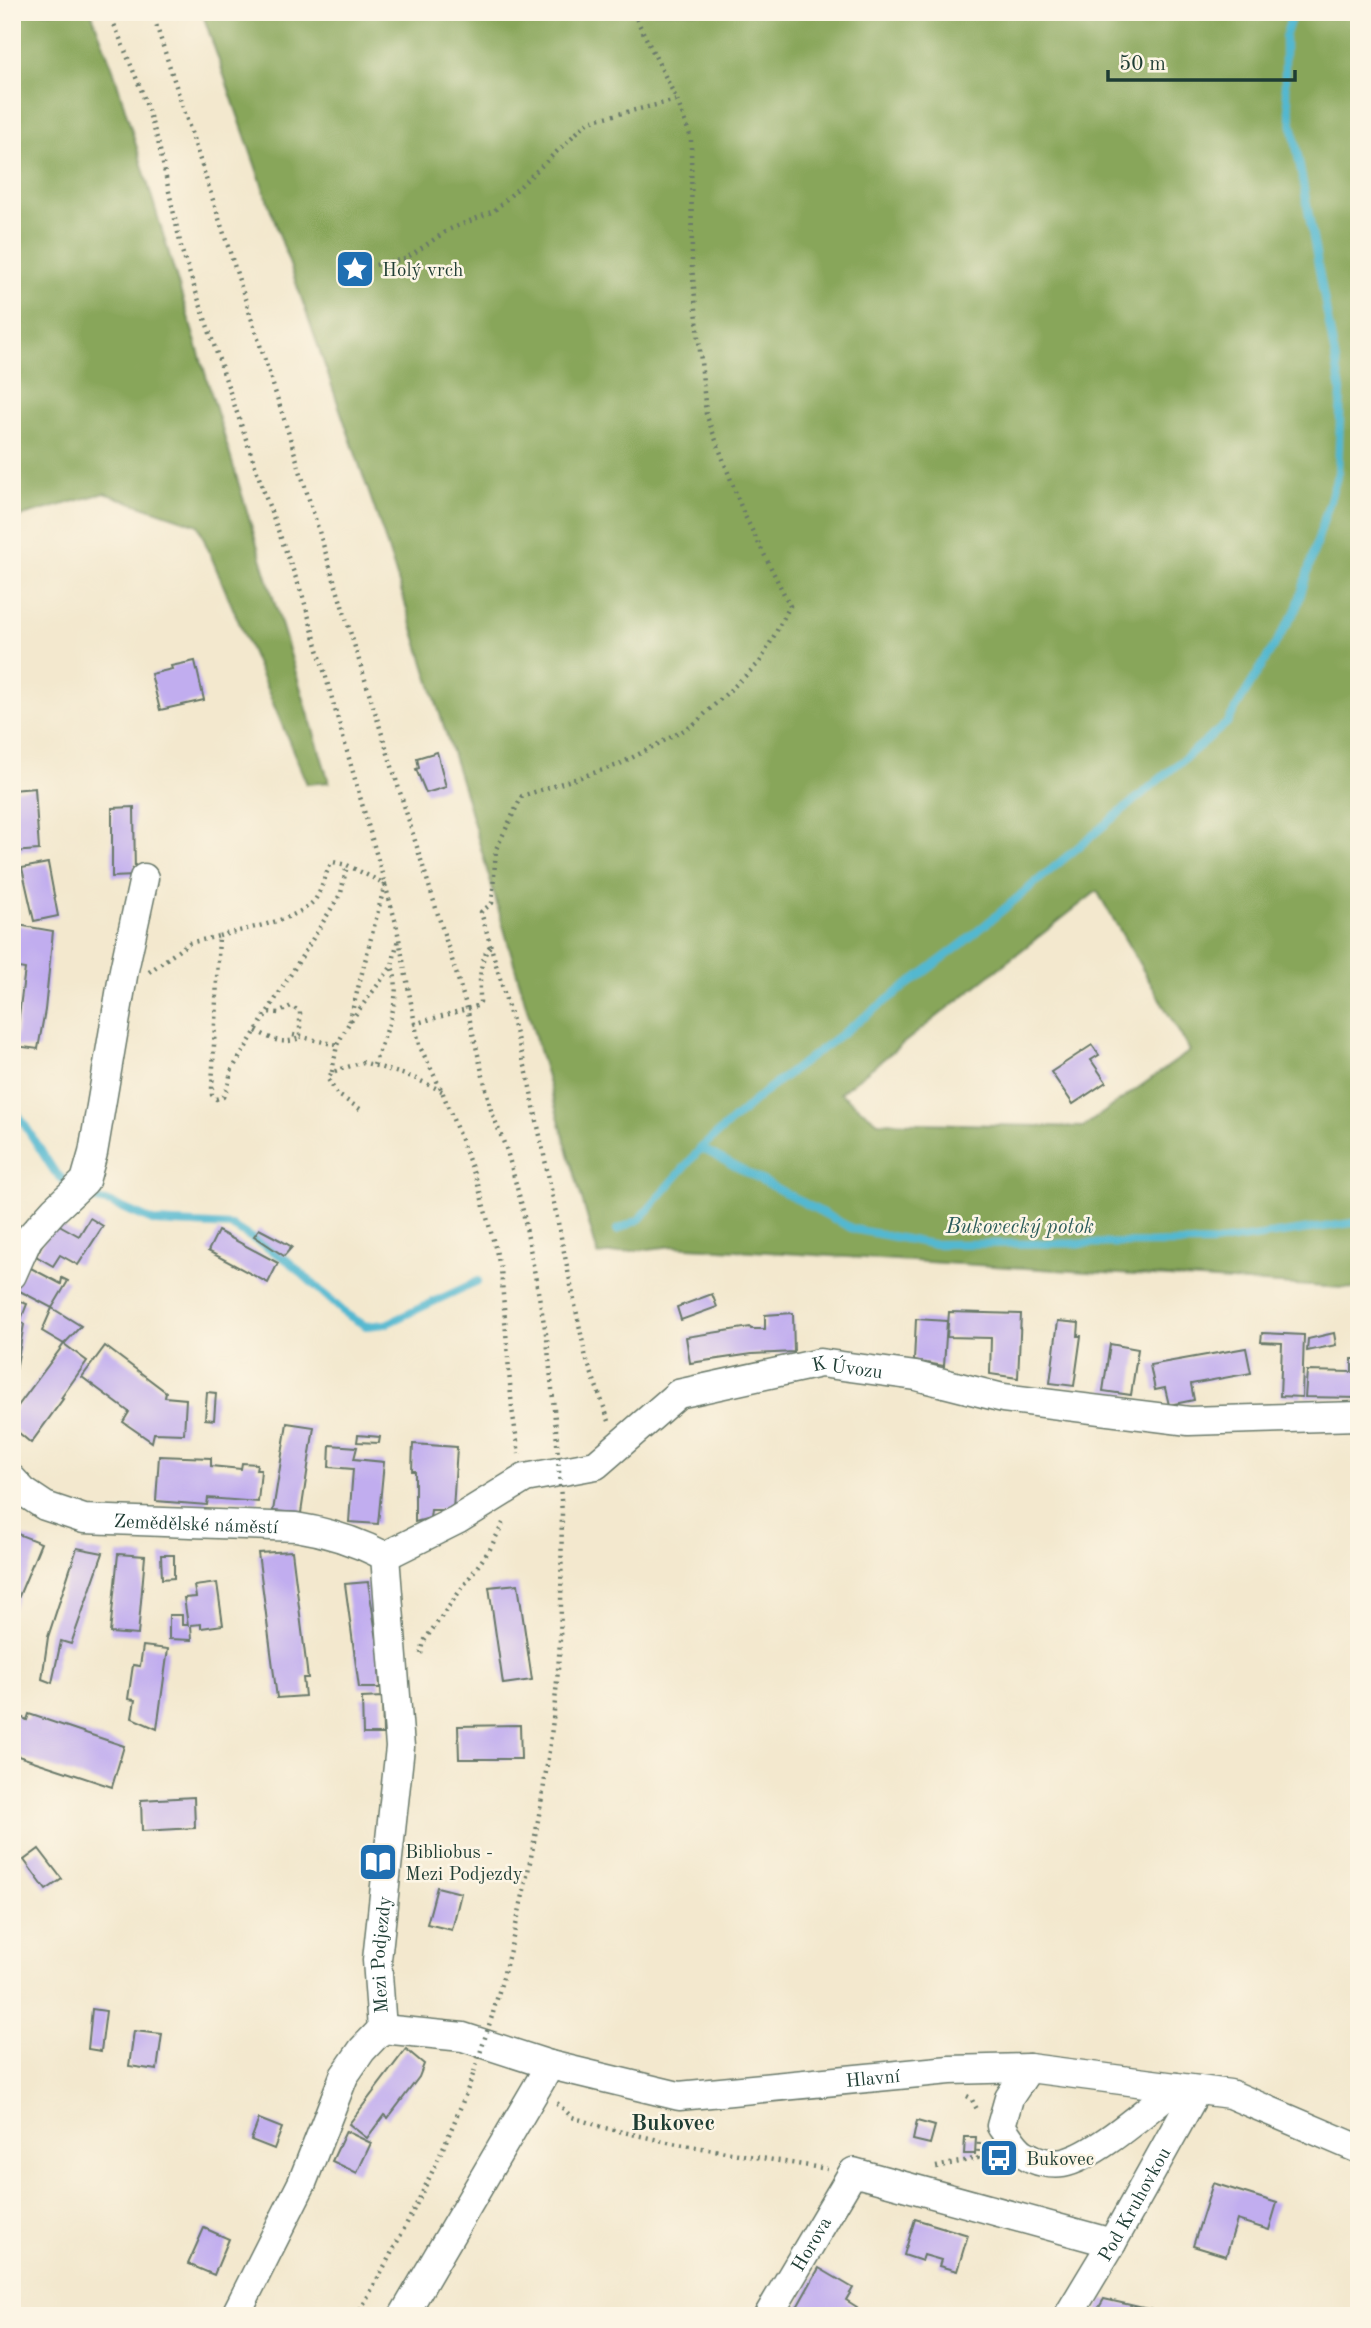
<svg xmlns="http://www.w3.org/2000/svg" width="1371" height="2328" font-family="'Old Standard TT',serif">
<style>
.forest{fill:#88a65a;stroke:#547247;stroke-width:2;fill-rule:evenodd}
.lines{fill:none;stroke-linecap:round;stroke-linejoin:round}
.stream{stroke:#52b8d0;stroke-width:8}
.building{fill:#c1adef}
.minor-casing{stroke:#69796a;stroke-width:31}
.path{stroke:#69796a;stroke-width:4.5;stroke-dasharray:2 5;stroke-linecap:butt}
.minor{stroke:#fff;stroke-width:28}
.path-bridge{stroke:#69796a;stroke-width:4.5;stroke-dasharray:2 5;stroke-linecap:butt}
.labels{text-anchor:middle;stroke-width:5;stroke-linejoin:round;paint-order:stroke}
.poi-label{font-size:19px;fill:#1f3d34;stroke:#fcf5e5;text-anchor:start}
.street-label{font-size:19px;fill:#1f3d34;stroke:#fcf5e5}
.water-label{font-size:21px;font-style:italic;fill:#2c5c5b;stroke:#fcf5e5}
.quarter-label{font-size:23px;font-weight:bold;fill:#1f3d34;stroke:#fcf5e5}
</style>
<rect width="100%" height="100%" fill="#fcf5e5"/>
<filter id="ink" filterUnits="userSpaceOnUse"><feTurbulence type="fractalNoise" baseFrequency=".0143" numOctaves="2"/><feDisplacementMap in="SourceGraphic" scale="14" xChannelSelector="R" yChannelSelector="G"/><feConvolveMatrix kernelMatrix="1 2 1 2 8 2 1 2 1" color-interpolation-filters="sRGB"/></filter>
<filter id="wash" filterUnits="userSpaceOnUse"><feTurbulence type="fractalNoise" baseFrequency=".00686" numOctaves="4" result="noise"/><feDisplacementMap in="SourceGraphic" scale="28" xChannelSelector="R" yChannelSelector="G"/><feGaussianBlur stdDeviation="1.57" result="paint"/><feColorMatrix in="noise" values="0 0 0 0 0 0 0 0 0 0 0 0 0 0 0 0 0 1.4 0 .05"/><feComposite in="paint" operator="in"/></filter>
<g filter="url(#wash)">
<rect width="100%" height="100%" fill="#f3e8ce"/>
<g class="forest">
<polygon points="12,12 91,12 113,69 329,782 307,784 198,525 104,493 12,519"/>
<path d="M202,12H1359V1289L673,1246L598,1255L467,800L383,533ZM1097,891L1190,1051L1083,1127L878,1122L840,1093Z"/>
</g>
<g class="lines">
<g class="stream">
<polyline points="12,1105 54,1171 76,1192 92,1199 111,1203 155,1222 232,1226 287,1260 346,1314 366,1326 386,1324 478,1281"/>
<polyline points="701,1148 853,1229 931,1244 1212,1243 1359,1222"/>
<polyline points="617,1230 640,1219 701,1148 768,1089 962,944 1227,723 1296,610 1338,474 1341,390 1285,85 1285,37 1293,12"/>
</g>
</g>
<g id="blocks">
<g class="building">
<polygon points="195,661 204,700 160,710 151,674 172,669 171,666"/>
<polygon points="437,752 446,787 426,793 416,769 419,768 417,758"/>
<polygon points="35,788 39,850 12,852 12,790"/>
<polygon points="134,807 135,876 112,877 112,808"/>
<polygon points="48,863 58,916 34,921 22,868"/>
<polygon points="12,924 53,931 45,1010 38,1049 15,1046 25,969 12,967"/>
<polygon points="1092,1045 1099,1055 1091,1060 1106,1082 1073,1104 1051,1072"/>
<polygon points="90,1218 103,1226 78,1265 60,1255 53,1266 36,1256 54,1222 79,1236"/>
<polygon points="259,1229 280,1240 292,1247 284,1256 254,1236"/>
<polygon points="218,1231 278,1263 268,1283 208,1251"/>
<polygon points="27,1266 61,1284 62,1278 68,1281 52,1308 14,1288"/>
<polygon points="712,1294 717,1307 681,1320 677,1307"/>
<polygon points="12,1298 27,1304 20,1322 24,1324 14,1382"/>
<polygon points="52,1308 81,1326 64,1344 42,1331"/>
<polygon points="949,1312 1021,1314 1018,1378 990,1374 991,1338 947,1337"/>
<polygon points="793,1313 794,1352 752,1354 690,1363 686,1337 750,1327 751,1329 765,1329 765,1315"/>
<polygon points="916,1319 947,1321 944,1366 914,1361"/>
<polygon points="1058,1321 1079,1323 1078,1336 1081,1336 1074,1386 1050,1383"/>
<polygon points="1262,1333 1304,1335 1302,1397 1280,1396 1282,1343 1261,1342"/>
<polygon points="1334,1333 1336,1345 1307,1351 1308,1339"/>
<polygon points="64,1344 87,1361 61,1398 63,1399 31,1443 12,1427 12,1414"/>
<polygon points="1110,1344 1138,1349 1131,1395 1103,1391"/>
<polygon points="105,1346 166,1392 165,1397 186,1399 184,1434 154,1433 152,1442 123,1422 129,1412 82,1377"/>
<polygon points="1246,1348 1251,1373 1191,1384 1194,1400 1169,1405 1165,1388 1155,1390 1150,1365"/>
<polygon points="1352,1359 1359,1359 1359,1398 1305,1397 1307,1371 1352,1372"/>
<polygon points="207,1392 216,1393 214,1420 205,1419"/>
<polygon points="287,1423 314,1427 301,1513 273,1511"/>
<polygon points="358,1435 380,1437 379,1443 357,1442"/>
<polygon points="413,1444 457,1447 453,1510 431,1510 430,1518 415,1522 415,1471 412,1471"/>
<polygon points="330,1445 357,1447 354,1459 384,1462 378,1524 349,1522 353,1469 329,1467"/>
<polygon points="159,1456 211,1458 211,1466 241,1469 242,1463 257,1464 256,1470 261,1470 258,1502 208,1498 207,1505 156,1501"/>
<polygon points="12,1528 16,1529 15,1533 41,1543 12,1613"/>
<polygon points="77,1548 103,1553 71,1644 61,1641 52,1683 42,1679 48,1637"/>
<polygon points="292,1551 308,1678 303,1678 305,1696 277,1698 258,1553"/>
<polygon points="118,1554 145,1556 138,1635 110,1633"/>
<polygon points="161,1555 174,1555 174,1578 162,1579"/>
<polygon points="368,1582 382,1671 379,1671 380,1688 359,1688 345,1584"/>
<polygon points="217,1583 223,1625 201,1628 201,1624 191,1625 192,1640 169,1639 169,1615 182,1615 182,1625 188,1625 184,1598 196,1597 194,1586"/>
<polygon points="518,1584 532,1680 503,1684 489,1587"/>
<polygon points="143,1646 168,1649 157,1729 132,1718 135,1700 128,1699 133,1665 140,1666"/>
<polygon points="382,1697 383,1734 363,1734 362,1698"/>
<polygon points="12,1713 27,1720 29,1714 124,1746 112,1787 12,1754"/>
<polygon points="520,1725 521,1759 459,1759 458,1726"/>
<polygon points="194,1797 195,1828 142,1831 141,1800"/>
<polygon points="39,1849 62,1879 46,1890 24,1860"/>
<polygon points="437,1887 461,1893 452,1930 427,1924"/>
<polygon points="92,2009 106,2011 101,2051 88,2049"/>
<polygon points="134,2031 162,2034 157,2070 129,2066"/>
<polygon points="406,2049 424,2064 419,2077 388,2118 384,2115 367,2138 349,2124"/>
<polygon points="259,2119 282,2128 274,2149 251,2140"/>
<polygon points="917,2121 935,2126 930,2144 913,2140"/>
<polygon points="346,2131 371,2143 357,2173 332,2161"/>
<polygon points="965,2137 976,2137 975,2154 964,2154"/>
<polygon points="1213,2183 1277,2203 1269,2230 1237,2220 1226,2256 1193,2246"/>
<polygon points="915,2219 968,2235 957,2271 939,2266 941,2260 924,2255 922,2261 904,2255"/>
<polygon points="204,2228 229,2239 214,2275 188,2264"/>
<polygon points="819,2268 853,2288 846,2300 857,2307 852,2316 792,2316"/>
<polygon points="1104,2299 1161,2312 1160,2316 1094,2316"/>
</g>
</g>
</g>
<g filter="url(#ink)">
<use href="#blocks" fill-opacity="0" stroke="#69796a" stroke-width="2"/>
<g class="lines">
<g class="minor-casing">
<g id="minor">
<polyline points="12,1275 28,1239 54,1210 85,1181 93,1153 124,970 144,878"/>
<path id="s1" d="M12,1479L24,1492L45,1506L84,1519L296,1527C329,1532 355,1541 385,1556"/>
<path id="s2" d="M385,1556L457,1520L525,1478L596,1465L678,1394L820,1363L916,1376L1003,1398L1189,1421L1359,1416"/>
<path id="s3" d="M382,2029L463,2037L550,2065L679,2096L950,2070L1029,2068L1230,2094L1359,2149"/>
<path d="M1029,2068L1009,2098L1001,2126C1008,2135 1015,2150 1026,2155C1035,2161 1051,2165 1063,2163C1095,2157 1149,2108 1176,2087"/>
<path id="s4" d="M235,2316L302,2183L344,2076L362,2050L382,2029L377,1960L400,1747L385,1556"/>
<polyline points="403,2316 550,2065"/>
<path id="s5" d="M768,2316L853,2172L1112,2243"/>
<path id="s6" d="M1068,2316L1112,2243L1197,2090"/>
</g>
</g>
<g class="path">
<polyline points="109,12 142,92 158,141 182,251 266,498 303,597 396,923 419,1045 442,1091 477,1181 501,1269 512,1409 519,1454"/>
<polyline points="152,12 285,422 467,1008 491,1110 507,1151 522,1206 547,1339 556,1429"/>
<polyline points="355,269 405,259 448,230 494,211 589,121 677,100"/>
<path d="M219,936C247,928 292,922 313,902C324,890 323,873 333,862L347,865"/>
<polyline points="149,972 189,943 219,936 212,1088 212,1095 216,1099 223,1097 228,1087 231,1071 341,893 347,865 385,884 349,1023"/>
<path d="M414,1024L477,1006L480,1002C480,983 478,960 491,945"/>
<path d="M256,1031C275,1040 280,1045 300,1038V1012L291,1006L279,1013L267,1012"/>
<polyline points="293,1035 337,1045"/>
<path d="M374,1065C384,1035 404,998 392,967"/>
<polyline points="332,1072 337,1045 349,1023 392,966 398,939"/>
<polyline points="360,1109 337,1094 328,1079 332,1072 363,1062 412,1077 442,1091"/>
<polyline points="609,1421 586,1358 527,1073 481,912 492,903 496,849 522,796 618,765 692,726 760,662 790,606 743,512 706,414 692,267 691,138 677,100 633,12"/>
<polyline points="421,1654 424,1641 490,1549 503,1523"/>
<path d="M493,2013C526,1897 550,1777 559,1657C562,1609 561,1561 562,1513"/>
<polyline points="967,2096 971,2098 978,2111"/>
<polyline points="557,2103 572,2117 605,2128 672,2143 827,2169"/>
<polyline points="936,2167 978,2158 979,2140"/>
<path d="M357,2316C401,2237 443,2157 474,2072"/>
</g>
<use href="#minor" class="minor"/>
<g class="path-bridge">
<polyline points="556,1429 562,1513"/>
<polyline points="474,2072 493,2013"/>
</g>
</g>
</g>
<defs>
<g id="sight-square" transform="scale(2.0125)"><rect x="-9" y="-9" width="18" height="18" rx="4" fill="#1f6fb2" stroke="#fcf5e5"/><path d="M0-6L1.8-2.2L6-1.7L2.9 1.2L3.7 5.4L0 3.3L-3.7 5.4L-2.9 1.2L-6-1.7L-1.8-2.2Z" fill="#fff"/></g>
<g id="library-square" transform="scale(2.0125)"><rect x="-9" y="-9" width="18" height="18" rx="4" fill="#1f6fb2" stroke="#fcf5e5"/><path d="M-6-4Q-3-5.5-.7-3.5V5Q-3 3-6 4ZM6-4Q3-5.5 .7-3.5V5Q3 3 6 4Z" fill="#fff"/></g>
<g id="bus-square" transform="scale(2.0125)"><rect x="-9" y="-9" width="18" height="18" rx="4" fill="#1f6fb2" stroke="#fcf5e5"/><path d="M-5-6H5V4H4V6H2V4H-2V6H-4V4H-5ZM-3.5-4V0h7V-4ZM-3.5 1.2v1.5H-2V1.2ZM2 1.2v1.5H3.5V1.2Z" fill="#fff"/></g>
</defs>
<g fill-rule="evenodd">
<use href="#sight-square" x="355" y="269"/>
<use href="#library-square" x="378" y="1862"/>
<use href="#bus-square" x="999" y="2158"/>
</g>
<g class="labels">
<g class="poi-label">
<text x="382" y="276">Holý vrch</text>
<text x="405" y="1858">Bibliobus -<tspan x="405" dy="22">Mezi Podjezdy</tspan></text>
<text x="1026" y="2165">Bukovec</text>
</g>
<g class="street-label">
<text dy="7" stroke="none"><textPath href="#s2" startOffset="514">K Úvozu</textPath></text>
<text dy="7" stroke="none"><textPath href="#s1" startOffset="196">Zemědělské náměstí</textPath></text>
<text dy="7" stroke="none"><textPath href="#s4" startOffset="399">Mezi Podjezdy</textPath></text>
<text dy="7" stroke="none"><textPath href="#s3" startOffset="500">Hlavní</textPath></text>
<text dy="7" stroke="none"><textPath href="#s6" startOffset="130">Pod Kruhovkou</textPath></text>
<text dy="7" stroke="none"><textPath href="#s5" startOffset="84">Horova</textPath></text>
</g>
<g class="water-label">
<text x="1020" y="1233">Bukovecký potok</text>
</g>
<g class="quarter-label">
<text x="673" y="2130">Bukovec</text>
</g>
</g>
<rect width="1371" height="2328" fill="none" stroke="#fcf5e5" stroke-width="42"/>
<path d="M1108 70v10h187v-10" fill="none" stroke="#1f3d34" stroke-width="3.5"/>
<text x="1119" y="70" font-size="21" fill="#1f3d34" stroke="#fcf5e5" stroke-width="5" paint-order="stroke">50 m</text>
</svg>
